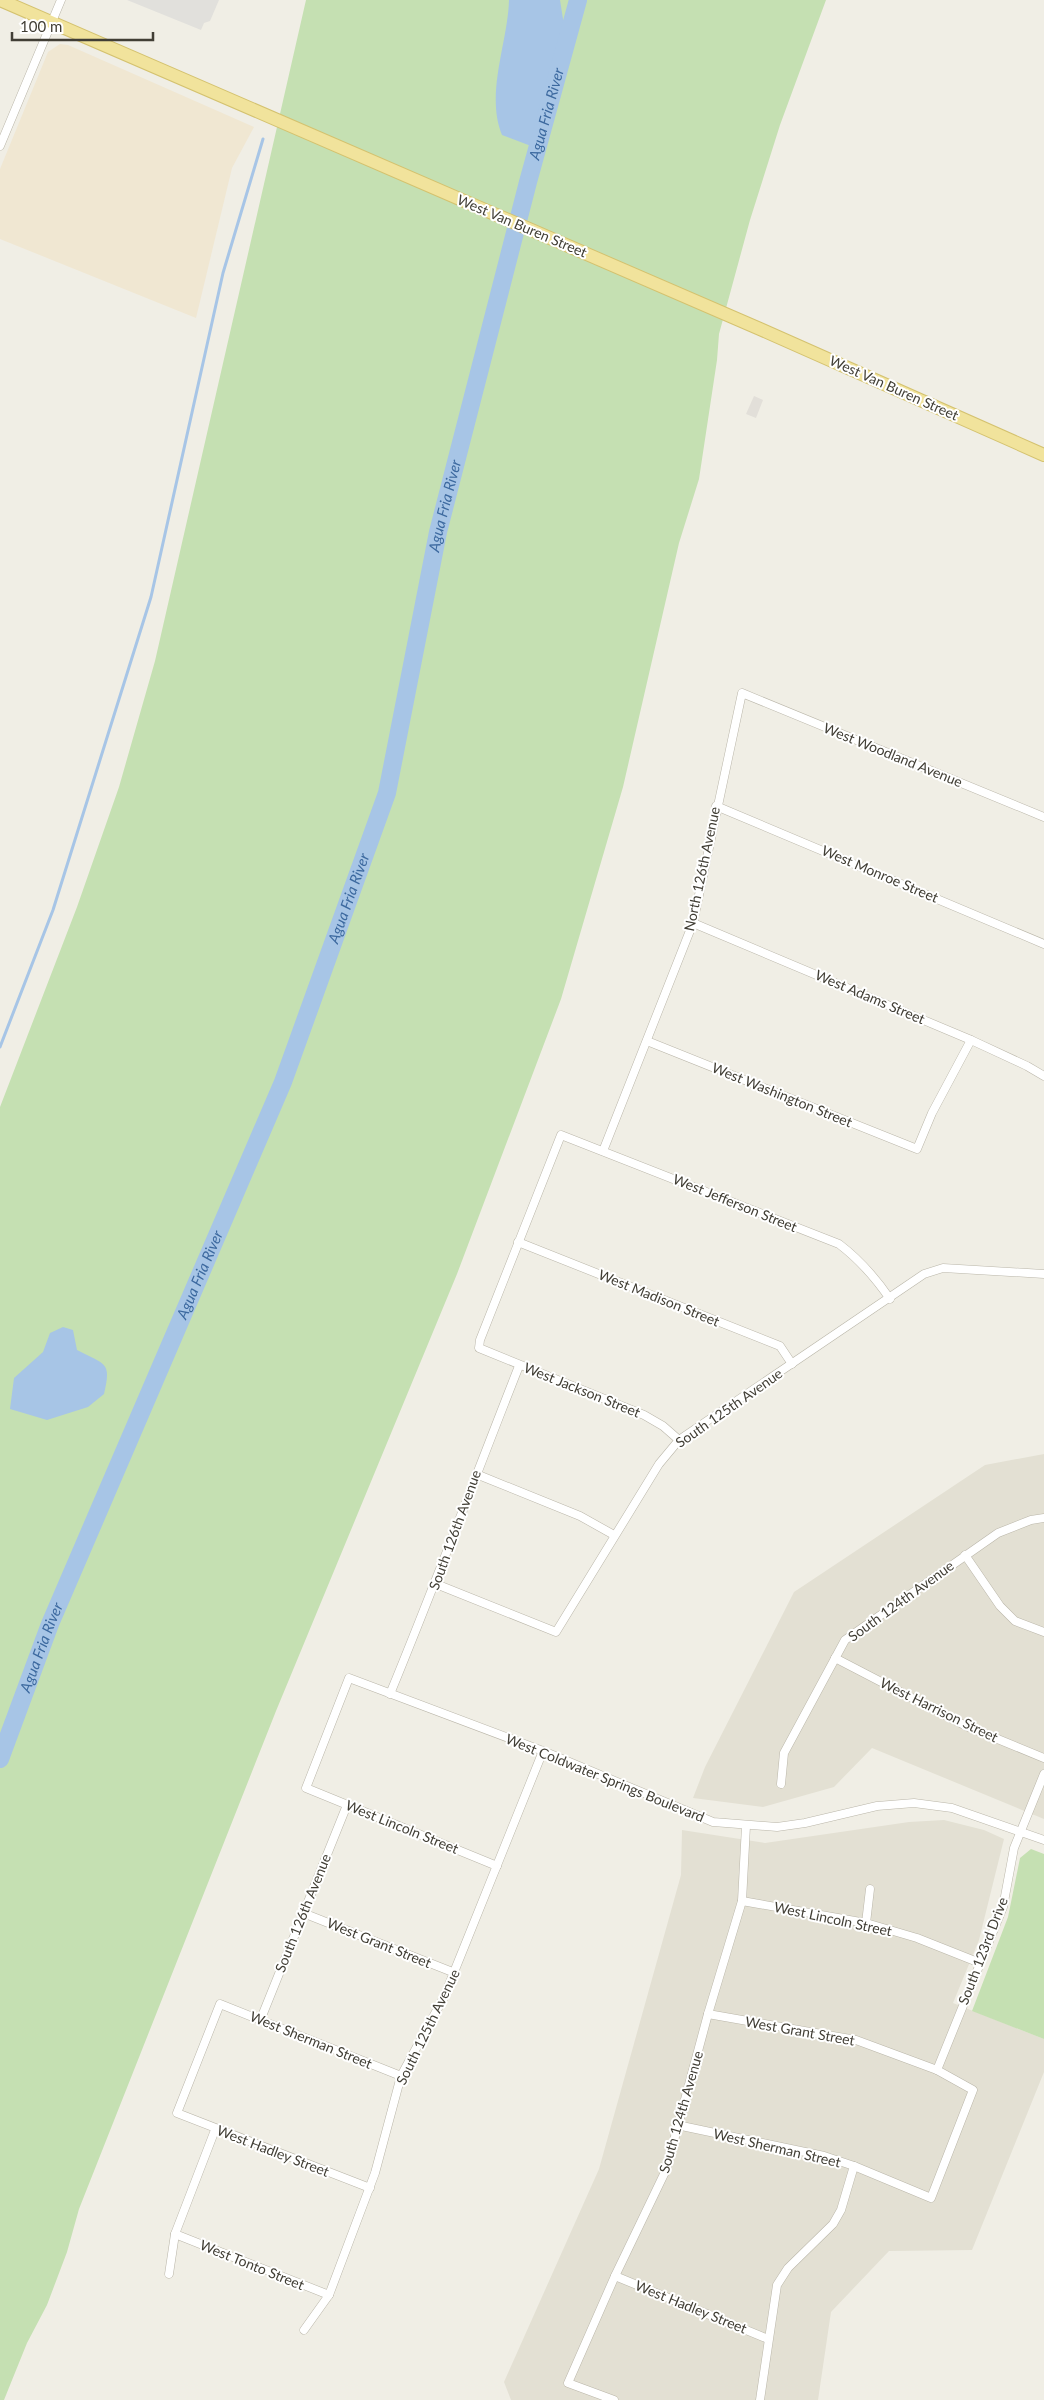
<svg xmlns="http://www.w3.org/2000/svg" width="1044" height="2400" font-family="Lato,sans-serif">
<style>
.residential{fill:#e3e0d3}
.commercial{fill:#f0e7d2}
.industrial{fill:#e2dfd9}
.green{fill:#c5e0b2}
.parking{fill:#e1e0dc}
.water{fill:#a7c5e6}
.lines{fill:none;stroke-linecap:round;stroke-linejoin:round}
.stream{stroke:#a7c5e6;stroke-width:3}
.river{stroke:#a7c5e6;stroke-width:18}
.street-casing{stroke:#bab6a9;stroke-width:9}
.primary-casing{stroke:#d4c26f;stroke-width:14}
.street{stroke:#fff;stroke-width:8}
.primary{stroke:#f1e39c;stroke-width:12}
.labels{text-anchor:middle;stroke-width:4;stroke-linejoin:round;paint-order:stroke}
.street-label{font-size:14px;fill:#413e35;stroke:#fff}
.water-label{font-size:15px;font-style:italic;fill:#3c699f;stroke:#fff}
</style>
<rect width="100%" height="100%" fill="#f0eee5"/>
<g class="residential">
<polygon points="1044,1454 1044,1819 872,1748 834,1787 763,1807 693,1798 705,1767 794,1592 985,1465"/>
<polygon points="944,1820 984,1830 1004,1839 979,1940 953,2003 1044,2039 1044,2072 972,2250 889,2251 831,2312 818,2400 511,2400 504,2382 599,2169 681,1875 682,1830 765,1843 909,1822"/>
</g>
<polygon class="commercial" points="60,44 68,45 254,127 232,168 196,318 0,239 0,169 48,52"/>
<polygon class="industrial" points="754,396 763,400 756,418 746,414"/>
<g class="green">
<polygon points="306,0 826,0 780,125 750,220 719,334 717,360 699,479 679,543 623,787 561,999 457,1274 276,1711 79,2209 67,2252 47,2305 27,2343 4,2400 0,2400 0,1107 77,907 119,787 155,661"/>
<polygon points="1031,1849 1044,1854 1044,2039 972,2011 1008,1917 1020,1858"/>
</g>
<polygon class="parking" points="127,0 219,0 210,21 204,23 201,30"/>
<g class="water">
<path d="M509,0H560L566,38L565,56L538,138L531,146L502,135C485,94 508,42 509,0Z"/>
<path d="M63,1327L73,1330L77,1350C105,1365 112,1361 104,1394L88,1407L47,1420L10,1409L14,1378L43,1352L50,1333Z"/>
</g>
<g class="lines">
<polyline class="stream" points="0,1047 53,910 151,597 223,273 263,139"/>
<path class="river" id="s1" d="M0,1759L50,1624L283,1082L387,793L438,532L528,182L578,0"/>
<g class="street-casing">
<g id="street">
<polyline points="0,146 61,0"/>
<polyline points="716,806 1044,944"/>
<polyline points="693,923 971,1040 1027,1066 1044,1076"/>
<polyline points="647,1041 917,1149 932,1113 971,1040"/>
<polyline points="603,1151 693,923 742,693 1044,817"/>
<polyline points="518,1242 780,1346 792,1364"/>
<path d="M679,1440L663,1426L644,1415L479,1348L480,1340L561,1135L839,1244C860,1260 875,1277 890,1299"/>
<polyline points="476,1474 580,1516 614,1535"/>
<polyline points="965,1555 1000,1606 1015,1621 1044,1632"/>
<polyline points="436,1584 556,1632 659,1464 679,1440 924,1274 943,1268 1044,1274"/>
<polyline points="835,1658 966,1726 1044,1758"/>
<path d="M390,1694C435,1585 476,1475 519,1366"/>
<polyline points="781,1784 784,1753 845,1640 998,1533 1031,1520 1044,1518"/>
<polyline points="497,1866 306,1788 349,1678 543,1751 713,1822 777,1827 805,1823 877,1806 914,1803 952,1808 1044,1840"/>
<polyline points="742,1901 866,1923 917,1938 980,1963"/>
<polyline points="303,1913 455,1973"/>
<polyline points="866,1923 870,1889"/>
<polyline points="260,2021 347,1805"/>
<polyline points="937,2070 1003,1907 1014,1848 1044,1774"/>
<polyline points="677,2125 824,2156 854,2166 931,2198 973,2090 937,2070 856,2040 708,2014"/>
<polyline points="370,2188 177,2113 220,2004 401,2076"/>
<polyline points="175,2234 329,2295"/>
<polyline points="169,2274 175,2234 215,2130"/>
<polyline points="615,2276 768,2339"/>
<polyline points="304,2330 329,2295 375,2173 401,2076 444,1997 543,1751"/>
<polyline points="614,2400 568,2383 615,2276 666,2170 708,2014 742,1901 746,1826"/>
<polyline points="760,2400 777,2285 788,2268 833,2224 841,2210 854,2166"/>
</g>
</g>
<g class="primary-casing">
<polyline id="primary" points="0,0 760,329 1044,455"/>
</g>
<use href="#street" class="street"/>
<use href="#primary" class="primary"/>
</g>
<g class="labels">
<g class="street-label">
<text transform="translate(522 226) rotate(23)" y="5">West Van Buren Street</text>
<text transform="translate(894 388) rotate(24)" y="5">West Van Buren Street</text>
<text transform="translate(893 755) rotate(22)" y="5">West Woodland Avenue</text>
<text transform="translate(702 869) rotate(-78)" y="5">North 126th Avenue</text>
<text transform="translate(880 874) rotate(23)" y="5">West Monroe Street</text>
<text transform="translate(870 997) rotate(23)" y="5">West Adams Street</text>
<text transform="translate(782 1095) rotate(22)" y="5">West Washington Street</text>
<text transform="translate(735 1203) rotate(22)" y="5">West Jefferson Street</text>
<text transform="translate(659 1298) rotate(22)" y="5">West Madison Street</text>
<text transform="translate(582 1390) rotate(22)" y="5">West Jackson Street</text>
<text transform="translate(729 1408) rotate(-35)" y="5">South 125th Avenue</text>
<text transform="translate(455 1530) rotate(-70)" y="5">South 126th Avenue</text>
<text transform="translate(901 1601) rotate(-36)" y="5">South 124th Avenue</text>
<text transform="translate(939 1710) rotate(26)" y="5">West Harrison Street</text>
<text transform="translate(605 1778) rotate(22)" y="5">West Coldwater Springs Boulevard</text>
<text transform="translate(402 1827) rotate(22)" y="5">West Lincoln Street</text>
<text transform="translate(303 1913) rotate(-68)" y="5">South 126th Avenue</text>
<text transform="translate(833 1919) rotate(12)" y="5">West Lincoln Street</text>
<text transform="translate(379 1943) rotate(22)" y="5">West Grant Street</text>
<text transform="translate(983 1951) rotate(-69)" y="5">South 123rd Drive</text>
<text transform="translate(428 2027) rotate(-64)" y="5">South 125th Avenue</text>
<text transform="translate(800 2031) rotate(10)" y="5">West Grant Street</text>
<text transform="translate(311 2040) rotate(22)" y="5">West Sherman Street</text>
<text transform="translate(681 2112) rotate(-74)" y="5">South 124th Avenue</text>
<text transform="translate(777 2148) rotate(13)" y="5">West Sherman Street</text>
<text transform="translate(273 2151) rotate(21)" y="5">West Hadley Street</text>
<text transform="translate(252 2265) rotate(22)" y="5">West Tonto Street</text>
<text transform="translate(691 2307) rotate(22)" y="5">West Hadley Street</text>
</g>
<g class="water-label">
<text dy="5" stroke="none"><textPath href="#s1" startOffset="1739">Agua Fria River</textPath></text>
<text dy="5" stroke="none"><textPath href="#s1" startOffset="1334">Agua Fria River</textPath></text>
<text dy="5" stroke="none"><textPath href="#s1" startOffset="929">Agua Fria River</textPath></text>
<text dy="5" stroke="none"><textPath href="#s1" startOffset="524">Agua Fria River</textPath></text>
<text dy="5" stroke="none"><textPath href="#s1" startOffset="119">Agua Fria River</textPath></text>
</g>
</g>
<path d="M12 32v8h141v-8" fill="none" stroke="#413e35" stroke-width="2.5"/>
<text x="20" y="32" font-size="15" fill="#413e35" stroke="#ffffff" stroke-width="4" paint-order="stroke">100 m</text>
</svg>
